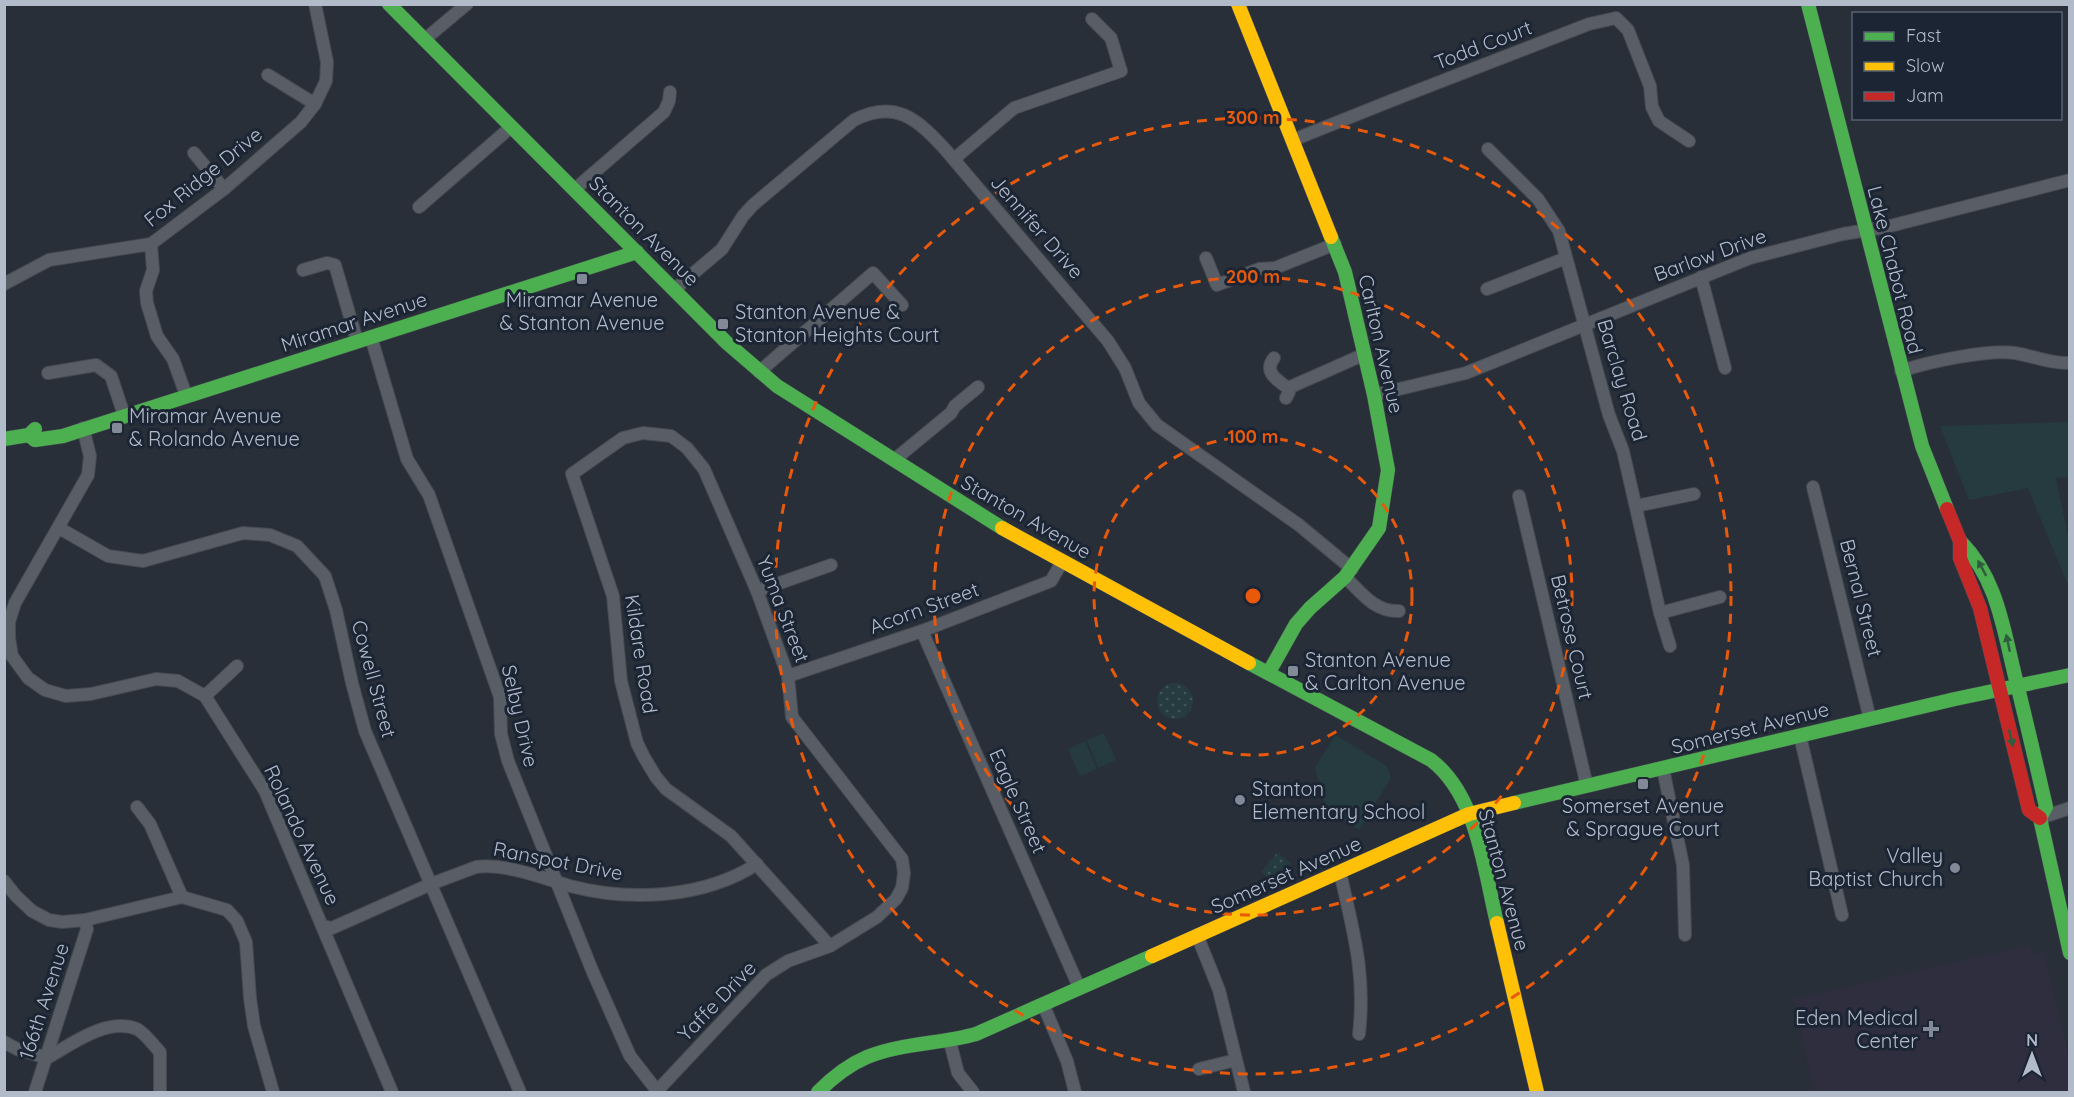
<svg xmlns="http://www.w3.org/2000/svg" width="2074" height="1097" font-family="Quicksand,sans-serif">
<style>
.medical{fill:#2f2e3e}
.grass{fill:#253b3f}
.park{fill:url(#park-dots)}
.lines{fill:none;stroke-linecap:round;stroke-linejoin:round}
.street-casing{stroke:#454a51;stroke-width:14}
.fast-casing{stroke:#454a51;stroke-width:15}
.slow-casing{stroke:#454a51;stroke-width:15}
.jam-casing{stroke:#454a51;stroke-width:15}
.street{stroke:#595e66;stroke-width:12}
.fast{stroke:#4caf50;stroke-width:14}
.slow{stroke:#ffc107;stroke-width:14}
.jam{stroke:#c62828;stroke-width:14}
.oneway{fill:#2f5c3f}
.ring{fill:none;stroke:#e8590c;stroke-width:3;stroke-dasharray:10 8}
.poi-dot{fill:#828a97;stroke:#1b2534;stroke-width:2}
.labels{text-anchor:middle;stroke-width:6;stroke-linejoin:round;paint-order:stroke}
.street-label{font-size:20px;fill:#b2bbca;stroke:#1b2534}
.poi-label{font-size:20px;fill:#b2bbca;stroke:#1b2534;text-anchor:start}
.centre{fill:#e8590c;stroke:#1b2534;stroke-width:3}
.ring-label{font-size:18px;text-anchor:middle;font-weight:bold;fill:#e8590c;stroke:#1b2534;stroke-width:6;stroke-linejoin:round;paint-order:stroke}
</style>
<defs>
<pattern id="park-dots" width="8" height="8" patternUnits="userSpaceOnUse" patternTransform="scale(1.5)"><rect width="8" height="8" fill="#253b3f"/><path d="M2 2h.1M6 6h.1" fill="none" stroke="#425559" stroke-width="1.8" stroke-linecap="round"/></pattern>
</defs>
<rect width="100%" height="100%" fill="#282f38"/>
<polygon class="medical" points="2030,945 2033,954 2044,951 2069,1058 2069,1092 1814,1092 1793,999"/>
<g class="grass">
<polygon points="2069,422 2069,477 2056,478 2069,541 2069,583 2067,583 2028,488 1969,500 1940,426"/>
<polygon points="1104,733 1116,760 1098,768 1087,740"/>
<polygon points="1335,735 1387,766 1391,778 1359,830 1327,810 1315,768"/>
<polygon points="1085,741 1097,769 1080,776 1068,749"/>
</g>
<g class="park">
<circle cx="1175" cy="701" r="18"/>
<polygon points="1277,853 1291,863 1276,883 1261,872"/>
</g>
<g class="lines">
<g class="street-casing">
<g id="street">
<polyline points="424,40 467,4"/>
<polyline points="268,75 315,104"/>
<polyline points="1293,140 1393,100 1589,24 1616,18 1628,30 1650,86 1652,107 1659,121 1689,141"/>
<polyline points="1488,149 1538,199 1559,231 1609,415 1623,451 1660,613 1670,646"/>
<polyline points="194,153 224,189"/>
<polyline points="954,159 1014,108 1121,71 1111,38 1092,19"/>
<polyline points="575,189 664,112 669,101 670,92"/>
<polyline points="419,207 511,127"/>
<polyline points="151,244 153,270 146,291 147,303 157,336 173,359 186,395"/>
<polyline points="1206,258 1217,285 1259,269 1275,268 1335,244"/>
<polyline points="303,270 327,263 335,265 357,341"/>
<polyline points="1701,277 1725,368"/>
<polyline points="4,284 49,260 151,244 224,189 301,122 315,104 326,81 327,62 315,4"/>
<path d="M675,289L722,249L743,216L753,205L854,120C895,99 917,119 944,148L1108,341L1125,368L1139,403L1157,425L1299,525L1352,569"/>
<polyline points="1487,289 1566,258"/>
<polyline points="371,337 407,459 429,495 500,697 501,734 508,761 592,970 630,1056 658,1092"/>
<path d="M1274,358C1263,372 1277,380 1288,388L1289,392L1286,398"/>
<path d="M1901,371C1928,362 1988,349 2015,353C2034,356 2050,364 2070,363"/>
<polyline points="759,372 873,273 902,305"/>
<polyline points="48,373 96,365 111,376 124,415"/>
<polyline points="1288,388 1365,354"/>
<polyline points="1374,395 1466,373 1750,258 1843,234 1886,227 2070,180"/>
<polyline points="83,428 90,456 88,475 15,603 9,622 9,638 12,656 28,678 45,690 66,696 91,694 156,679 178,681 205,696 265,791 392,1092"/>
<polyline points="894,460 951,413 955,406 978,387"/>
<polyline points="1813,487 1870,719"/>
<polyline points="1519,496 1587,786"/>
<polyline points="1636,506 1694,494"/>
<polyline points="59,528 108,556 143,561 243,533 270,535 297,546 325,576 336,610 352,683 365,731 520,1092"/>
<path d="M1345,577C1361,592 1374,612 1399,611"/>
<polyline points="757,591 831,565"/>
<polyline points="1660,613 1720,597"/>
<polyline points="922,631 1079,987"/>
<polyline points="788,676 922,631 1051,581 1062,562"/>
<polyline points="205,696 237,666"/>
<polyline points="1800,736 1842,915"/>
<polyline points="1663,769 1683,865 1685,935"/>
<polyline points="137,807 150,824 182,897"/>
<polyline points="2040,818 2070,808"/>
<path d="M1340,872C1353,931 1366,973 1359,1034"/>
<polyline points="4,881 16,896 32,911 49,920 62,922 85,920 182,897 227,910 237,921 246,942 250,998 254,1026 273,1092"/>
<path d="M323,926L332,928L431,884L476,867C504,863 543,878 570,886C631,902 704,898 757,864"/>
<polyline points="1197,935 1219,990 1244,1092"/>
<polyline points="1043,1004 1067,1061 1075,1092"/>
<path d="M4,1042L17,1049L47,1058C72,1044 107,1017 137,1029C145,1033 154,1046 160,1052V1092"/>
<polyline points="950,1042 958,1073 973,1092"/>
<polyline points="1199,1069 1236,1060"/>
<polyline points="657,1091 766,975 788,961 830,946 877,917 896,899 902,888 904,873 902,859 792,717 788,676 757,591 704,469 687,448 671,436 643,433 623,438 572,474 613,596 621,681 637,743 644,757 656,777 666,789 731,836 830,946"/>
<polyline points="35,1092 87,929 85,920"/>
</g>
</g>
<g class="fast-casing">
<g id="fast">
<polyline points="389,4 727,343 777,386 1002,528"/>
<polyline points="1808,4 1922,446 1947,509"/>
<polyline points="29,435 35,440 63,436 637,252"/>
<polyline points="4,439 29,435 35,429"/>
<path d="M1960,541C1997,578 2003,627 2015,676C2026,720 2036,763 2046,807L2040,818L2070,953"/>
<path d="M1249,663L1431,760C1477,795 1484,869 1497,923"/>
<polyline points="1269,672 1296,624 1310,608 1345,577 1379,528 1388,470 1374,395 1345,272 1331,237"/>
<polyline points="1514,803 1955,699 2070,675"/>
<path d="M818,1092C832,1078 848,1065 867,1057C901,1043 941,1044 976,1034L1152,956"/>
</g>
</g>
<g class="slow-casing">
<g id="slow">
<polyline points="1238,4 1331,237"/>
<polyline points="1002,528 1249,663"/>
<polyline points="1497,923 1537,1092"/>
<polyline points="1152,956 1469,814 1514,803"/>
</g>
</g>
<g class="jam-casing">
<polyline id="jam" points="1947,509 1960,541 1960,558 1980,608 2029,810 2040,818"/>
</g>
<use href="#street" class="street"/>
<use href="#fast" class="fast"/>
<use href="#slow" class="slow"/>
<use href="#jam" class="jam"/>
</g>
<defs><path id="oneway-solid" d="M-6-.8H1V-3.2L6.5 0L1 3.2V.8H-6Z" transform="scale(1.5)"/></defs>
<g class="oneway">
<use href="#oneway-solid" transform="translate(1982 568) rotate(-118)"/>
<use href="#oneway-solid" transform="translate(2008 643) rotate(-102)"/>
<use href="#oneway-solid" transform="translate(2011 738) rotate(77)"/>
</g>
<g class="ring">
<circle cx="1253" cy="596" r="159"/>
<circle cx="1253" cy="596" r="319"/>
<circle cx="1253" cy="596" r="478"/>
</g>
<g class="poi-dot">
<rect x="576" y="273" width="12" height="12" rx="3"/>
<rect x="717" y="318" width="12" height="12" rx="3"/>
<rect x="111" y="422" width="12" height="12" rx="3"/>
<rect x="1287" y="665" width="12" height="12" rx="3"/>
<rect x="1637" y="778" width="12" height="12" rx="3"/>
<circle cx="1240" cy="800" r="6"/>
<circle cx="1955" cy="868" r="6"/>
<path d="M1928 1020h6v6h6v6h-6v6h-6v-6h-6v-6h6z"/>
</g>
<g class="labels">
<g class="street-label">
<text transform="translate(1483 45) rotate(-21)" y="7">Todd Court</text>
<text transform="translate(203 177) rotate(-39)" y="7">Fox Ridge Drive</text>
<text transform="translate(1037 227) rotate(49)" y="7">Jennifer Drive</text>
<text transform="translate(644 231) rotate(45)" y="7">Stanton Avenue</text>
<text transform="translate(1710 255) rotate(-20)" y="7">Barlow Drive</text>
<text transform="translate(1895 270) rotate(76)" y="7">Lake Chabot Road</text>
<text transform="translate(354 322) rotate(-18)" y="7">Miramar Avenue</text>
<text transform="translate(1381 344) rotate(77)" y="7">Carlton Avenue</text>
<text transform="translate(1622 380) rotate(73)" y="7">Barclay Road</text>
<text transform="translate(1026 517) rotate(30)" y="7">Stanton Avenue</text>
<text transform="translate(1861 598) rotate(76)" y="7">Bernal Street</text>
<text transform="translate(924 608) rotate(-20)" y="7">Acorn Street</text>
<text transform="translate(783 609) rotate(69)" y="7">Yuma Street</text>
<text transform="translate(1572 637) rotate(77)" y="7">Betrose Court</text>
<text transform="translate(641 654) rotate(81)" y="7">Kildare Road</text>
<text transform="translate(374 679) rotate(75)" y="7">Cowell Street</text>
<text transform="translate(520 716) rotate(77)" y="7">Selby Drive</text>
<text transform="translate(1750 728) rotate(-14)" y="7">Somerset Avenue</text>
<text transform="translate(1018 801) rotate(66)" y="7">Eagle Street</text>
<text transform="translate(302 835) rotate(65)" y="7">Rolando Avenue</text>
<text transform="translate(558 861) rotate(11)" y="7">Ranspot Drive</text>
<text transform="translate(1286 875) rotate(-24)" y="7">Somerset Avenue</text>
<text transform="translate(1504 880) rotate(75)" y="7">Stanton Avenue</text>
<text transform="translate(44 1001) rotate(-72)" y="7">166th Avenue</text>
<text transform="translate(717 1001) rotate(-46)" y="7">Yaffe Drive</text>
</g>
<g class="poi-label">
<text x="582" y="307" text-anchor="middle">Miramar Avenue<tspan x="582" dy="23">&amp; Stanton Avenue</tspan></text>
<text x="735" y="319">Stanton Avenue &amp;<tspan x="735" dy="23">Stanton Heights Court</tspan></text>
<text x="129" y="423">Miramar Avenue<tspan x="129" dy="23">&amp; Rolando Avenue</tspan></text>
<text x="1305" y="667">Stanton Avenue<tspan x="1305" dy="23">&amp; Carlton Avenue</tspan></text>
<text x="1252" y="796">Stanton<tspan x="1252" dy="23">Elementary School</tspan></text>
<text x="1643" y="813" text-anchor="middle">Somerset Avenue<tspan x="1643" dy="23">&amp; Sprague Court</tspan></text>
<text x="1943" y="863" text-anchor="end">Valley<tspan x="1943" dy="23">Baptist Church</tspan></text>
<text x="1918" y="1025" text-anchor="end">Eden Medical<tspan x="1918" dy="23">Center</tspan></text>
</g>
</g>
<circle cx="1253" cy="596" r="9" class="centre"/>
<g class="ring-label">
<text x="1253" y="124">300 m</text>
<text x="1253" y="283">200 m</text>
<text x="1253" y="443">100 m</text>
</g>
<rect width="2074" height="1097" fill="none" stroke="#b2bbca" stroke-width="12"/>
<rect x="1852" y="12" width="210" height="108" fill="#1b2534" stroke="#576170" stroke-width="1.5"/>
<rect x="1864" y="32" width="30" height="9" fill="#4caf50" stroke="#576170" stroke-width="1.5"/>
<text x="1906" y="42" font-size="18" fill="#b2bbca">Fast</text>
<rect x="1864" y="62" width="30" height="9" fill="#ffc107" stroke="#576170" stroke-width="1.5"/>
<text x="1906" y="72" font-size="18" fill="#b2bbca">Slow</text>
<rect x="1864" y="92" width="30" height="9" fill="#c62828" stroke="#576170" stroke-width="1.5"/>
<text x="1906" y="102" font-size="18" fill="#b2bbca">Jam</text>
<g transform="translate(2032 1055)" stroke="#1b2534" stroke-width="4.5" paint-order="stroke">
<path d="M0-4.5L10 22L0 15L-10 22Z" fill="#b2bbca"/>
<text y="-9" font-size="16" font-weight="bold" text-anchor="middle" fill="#b2bbca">N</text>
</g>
</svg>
